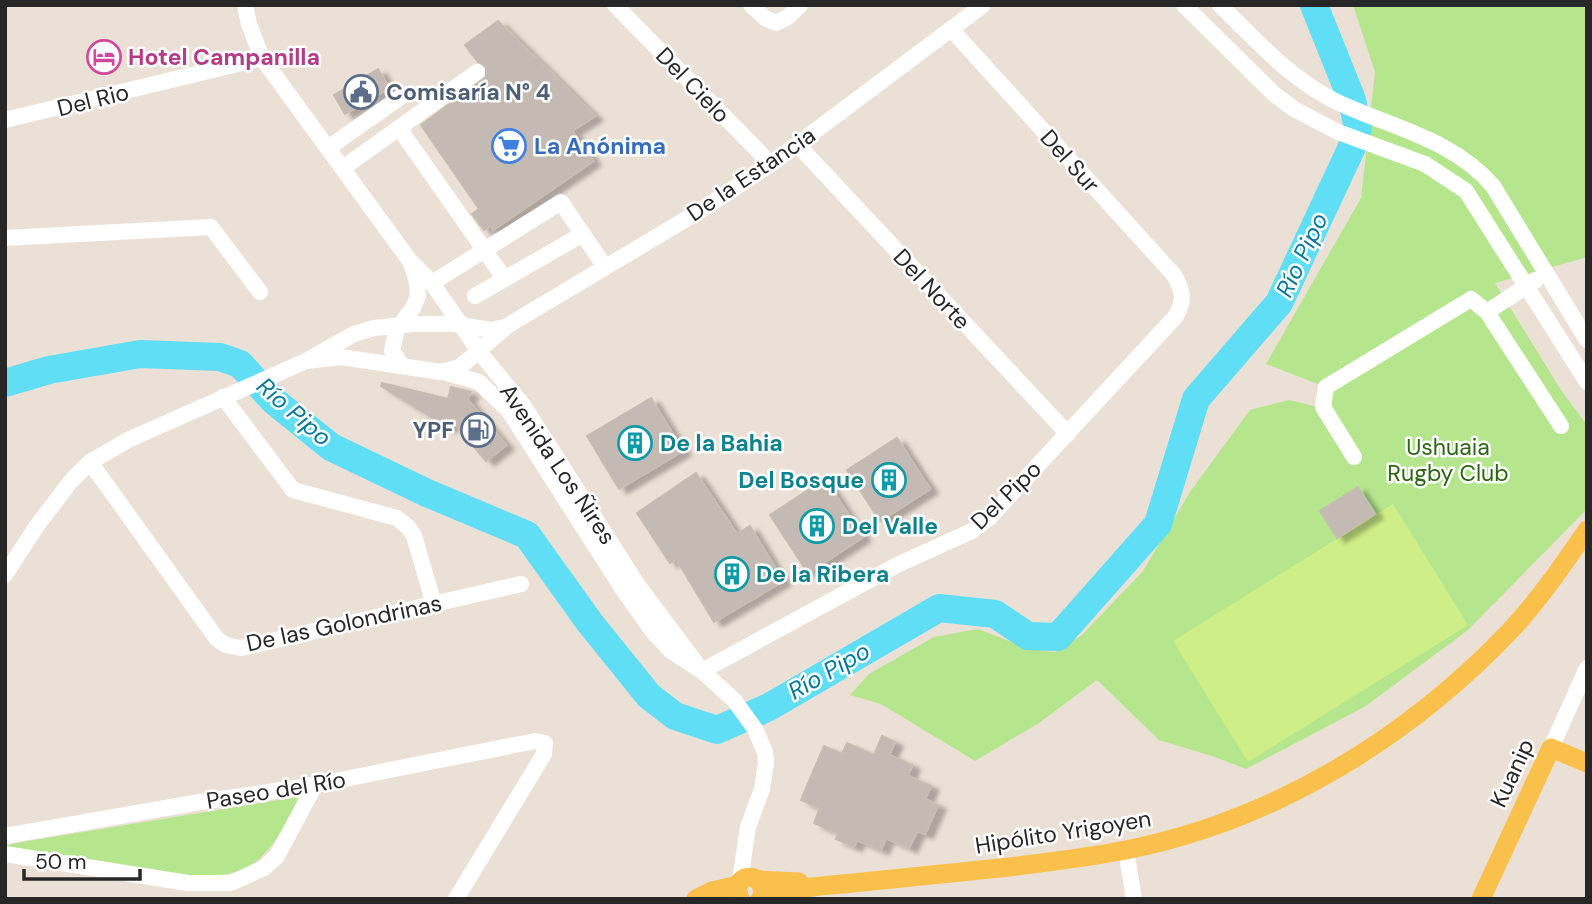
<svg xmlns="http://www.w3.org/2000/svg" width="1592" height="904" font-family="'DM Sans',sans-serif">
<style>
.green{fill:#b5e68e}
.pitch{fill:#ceef88}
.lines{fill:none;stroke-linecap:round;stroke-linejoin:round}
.river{stroke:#60def6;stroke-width:28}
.building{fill:#c2bab3;stroke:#c6bcb0;stroke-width:2;filter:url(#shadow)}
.minor{stroke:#fff;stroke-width:16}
.major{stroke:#fac04c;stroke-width:19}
.labels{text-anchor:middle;stroke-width:5;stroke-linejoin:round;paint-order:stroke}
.hotel-label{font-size:23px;font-weight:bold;fill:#b23c85;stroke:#fff;text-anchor:start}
.street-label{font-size:23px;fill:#272727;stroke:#fff}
.service-label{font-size:23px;font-weight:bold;fill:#4e5e75;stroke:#fff;text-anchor:start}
.shop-label{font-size:23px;font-weight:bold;fill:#366cbe;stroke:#fff;text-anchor:start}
.culture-label{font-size:23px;font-weight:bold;fill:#0d838f;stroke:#fff;text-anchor:start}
.park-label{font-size:23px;fill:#2d6614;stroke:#fff}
.water-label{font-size:24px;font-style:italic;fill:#04789d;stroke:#fff}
</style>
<defs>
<filter id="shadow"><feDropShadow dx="8" dy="4.5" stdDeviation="2" flood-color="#0004"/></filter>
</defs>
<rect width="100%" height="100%" fill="#ebe0d6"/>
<g class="green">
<polygon points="1353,5 1513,5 1515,7 1522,5 1587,5 1587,253 1584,258 1495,283 1561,390 1587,425 1585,511 1468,630 1366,706 1246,769 1215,757 1159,740 1097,680 1039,723 975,761 881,704 850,695 869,674 934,637 978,629 1030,649 1055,652 1082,635 1143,571 1190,492 1250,410 1289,400 1318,407 1318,384 1266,364 1361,198 1375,72"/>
<path d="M297,797L298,803C267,857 257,877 190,877L5,848V846L16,843Z"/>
</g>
<polygon class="pitch" points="1393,504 1468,625 1248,762 1173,641"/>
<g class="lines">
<polyline class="river" points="5,383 49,370 140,354 220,357 240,364 274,401 331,447 427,493 527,535 590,623 649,696 675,716 717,730 769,707 939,608 995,614 1028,636 1058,637 1158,524 1196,399 1279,303 1352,147 1358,128 1352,100 1314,5"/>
</g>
<g class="building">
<polygon points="498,21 595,116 572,131 593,161 493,230 491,226 484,230 472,214 479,209 421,125 486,77 486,66 478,62 465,45"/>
<polygon points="378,69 389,88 345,114 334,95"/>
<polygon points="382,383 448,399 451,387 471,392 467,399 506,445 486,461 453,421 449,428 381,386"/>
<polygon points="651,398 683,451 619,489 587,436"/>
<polygon points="897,438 930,489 880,521 847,470"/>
<polygon points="696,473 737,534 750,526 783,581 714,622 676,559 670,563 637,513"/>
<polygon points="825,479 863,537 808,573 770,515"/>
<polygon points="1358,487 1375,514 1337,538 1320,511"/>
<polygon points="882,736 895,742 889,755 912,765 908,776 931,786 925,799 938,805 925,834 917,831 909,848 886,838 881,850 857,840 854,847 836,839 838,833 814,823 820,808 801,800 824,746 842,754 847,743 874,755"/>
</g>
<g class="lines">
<g class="minor">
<polyline points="245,5 249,24 262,58 410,261 432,283 481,354 523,405 637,584 702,671"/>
<polyline points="615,5 771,164"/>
<polyline points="751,5 765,18 776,23 788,17 800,5"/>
<polyline points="1184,5 1274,94 1294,109 1338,132 1425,164 1466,191 1587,382"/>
<path d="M1220,5C1256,40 1289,78 1335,101C1389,127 1452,138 1493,186L1587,340"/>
<polyline points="5,120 262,58"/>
<polyline points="399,128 504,278"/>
<polyline points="797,144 1068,434"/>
<polyline points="328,148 402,96"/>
<polyline points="343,168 477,72"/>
<polyline points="5,238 211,227 260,292"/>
<polyline points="432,283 561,202 605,267"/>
<polyline points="475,296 583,234"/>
<polyline points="1487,312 1536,280"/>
<polyline points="306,361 341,357 441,372 460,367 507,326 698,212 771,164 983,5"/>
<polyline points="402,366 392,351 397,329 413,308 418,296 417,282 411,263"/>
<polyline points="447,373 479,382 509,411 624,591 654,633 671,651 702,671 734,700 755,729 765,752 766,763 762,789 748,827 740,881"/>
<polyline points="223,397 293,490 397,518 408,527 414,536 434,604"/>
<polyline points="1354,457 1323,407 1326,387 1471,299 1487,312 1561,426"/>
<polyline points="90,462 217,639 226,645 241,648 521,584"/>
<polyline points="5,575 36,527 71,481 90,462 130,439 306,361 354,334 374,328 413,324 453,324 491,330 505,327"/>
<path d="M702,671L899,564L972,531L989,518L1176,316C1185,300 1183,291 1174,275L951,29"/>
<polyline points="1551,748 1587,668"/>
<polyline points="5,836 200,802 315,785 535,741 545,743 544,754 456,899"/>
<polyline points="1126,850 1134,899"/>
<polyline points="5,854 188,883 231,883 264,868 277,856 315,785"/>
</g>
<g class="major">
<polyline points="759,880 799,882"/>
<polyline points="696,899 712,891 738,885"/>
<path d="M740,899L737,889C739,878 748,874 759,880L763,890"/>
<path d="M760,899C788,887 823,886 853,883C902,878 951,873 1000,868C1042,863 1085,858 1126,850C1273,821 1407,739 1510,631C1539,600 1563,565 1587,530"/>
<polyline points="1481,899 1551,748 1587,763"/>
</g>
</g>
<defs>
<g id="hotel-ring" transform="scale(1.75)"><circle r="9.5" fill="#fff" stroke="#d1479c" stroke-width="1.5"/><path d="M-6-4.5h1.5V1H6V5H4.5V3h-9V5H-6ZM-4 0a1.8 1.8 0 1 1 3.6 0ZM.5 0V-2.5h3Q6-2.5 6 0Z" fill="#d1479c"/></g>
<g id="civic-ring" transform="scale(1.75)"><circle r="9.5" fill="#fff" stroke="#5c6f8a" stroke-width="1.5"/><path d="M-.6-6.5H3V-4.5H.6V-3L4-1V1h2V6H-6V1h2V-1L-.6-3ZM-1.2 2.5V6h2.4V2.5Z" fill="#5c6f8a"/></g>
<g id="supermarket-ring" transform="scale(1.75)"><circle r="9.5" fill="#fff" stroke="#3f7fe0" stroke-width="1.5"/><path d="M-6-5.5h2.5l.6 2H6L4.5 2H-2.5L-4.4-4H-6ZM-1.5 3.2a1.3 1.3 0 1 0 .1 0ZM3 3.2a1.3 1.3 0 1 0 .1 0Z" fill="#3f7fe0"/></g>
<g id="fuel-ring" transform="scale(1.75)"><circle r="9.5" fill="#fff" stroke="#5c6f8a" stroke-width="1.5"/><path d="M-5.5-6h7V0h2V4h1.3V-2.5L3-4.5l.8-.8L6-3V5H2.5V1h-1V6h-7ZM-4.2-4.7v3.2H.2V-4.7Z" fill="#5c6f8a"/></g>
<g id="building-ring" transform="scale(1.75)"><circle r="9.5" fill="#fff" stroke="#0f9aa8" stroke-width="1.5"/><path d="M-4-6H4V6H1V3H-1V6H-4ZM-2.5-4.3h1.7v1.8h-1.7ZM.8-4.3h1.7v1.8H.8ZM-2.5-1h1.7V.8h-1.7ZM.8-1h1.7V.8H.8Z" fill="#0f9aa8"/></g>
</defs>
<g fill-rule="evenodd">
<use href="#hotel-ring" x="104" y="57"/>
<use href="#civic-ring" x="361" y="92"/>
<use href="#supermarket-ring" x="509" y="146"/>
<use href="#fuel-ring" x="478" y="430"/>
<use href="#building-ring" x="635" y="443"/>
<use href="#building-ring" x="889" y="480"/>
<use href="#building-ring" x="817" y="526"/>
<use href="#building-ring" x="732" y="574"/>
</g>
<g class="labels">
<g class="hotel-label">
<text x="128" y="65">Hotel Campanilla</text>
</g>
<g class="street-label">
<text transform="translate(693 85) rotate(46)" y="8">Del Cielo</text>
<text transform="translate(93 100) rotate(-14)" y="8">Del Rio</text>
<text transform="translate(1070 161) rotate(48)" y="8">Del Sur</text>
<text transform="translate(751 174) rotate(-34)" y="8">De la Estancia</text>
<text transform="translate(932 289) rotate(47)" y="8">Del Norte</text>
<text transform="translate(558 464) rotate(56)" y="8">Avenida Los Ñires</text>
<text transform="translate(1006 495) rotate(-44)" y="8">Del Pipo</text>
<text transform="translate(344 623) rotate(-12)" y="8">De las Golondrinas</text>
<text transform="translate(1512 773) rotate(-65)" y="8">Kuanip</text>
<text transform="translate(276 790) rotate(-9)" y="8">Paseo del Río</text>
<text transform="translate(1063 832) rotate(-9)" y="8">Hipólito Yrigoyen</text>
</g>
<g class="service-label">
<text x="386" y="100">Comisaría N° 4</text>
<text x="454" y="438" text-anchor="end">YPF</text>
</g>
<g class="shop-label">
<text x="534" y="154">La Anónima</text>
</g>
<g class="culture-label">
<text x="660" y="451">De la Bahia</text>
<text x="864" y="488" text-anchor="end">Del Bosque</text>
<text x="842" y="534">Del Valle</text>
<text x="756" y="582">De la Ribera</text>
</g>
<g class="park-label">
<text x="1448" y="455">Ushuaia<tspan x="1448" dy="26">Rugby Club</tspan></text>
</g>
<g class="water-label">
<text transform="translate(1302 255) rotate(-65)" y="8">Río Pipo</text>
<text transform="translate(294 412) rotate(41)" y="8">Río Pipo</text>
<text transform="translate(829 671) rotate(-30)" y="8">Río Pipo</text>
</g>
</g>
<rect width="1592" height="904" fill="none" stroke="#272727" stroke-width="14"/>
<path d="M24 869v10h116v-10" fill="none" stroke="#272727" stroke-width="3.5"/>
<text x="35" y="869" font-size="21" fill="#272727" stroke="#ffffff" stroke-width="5" paint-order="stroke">50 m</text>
</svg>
